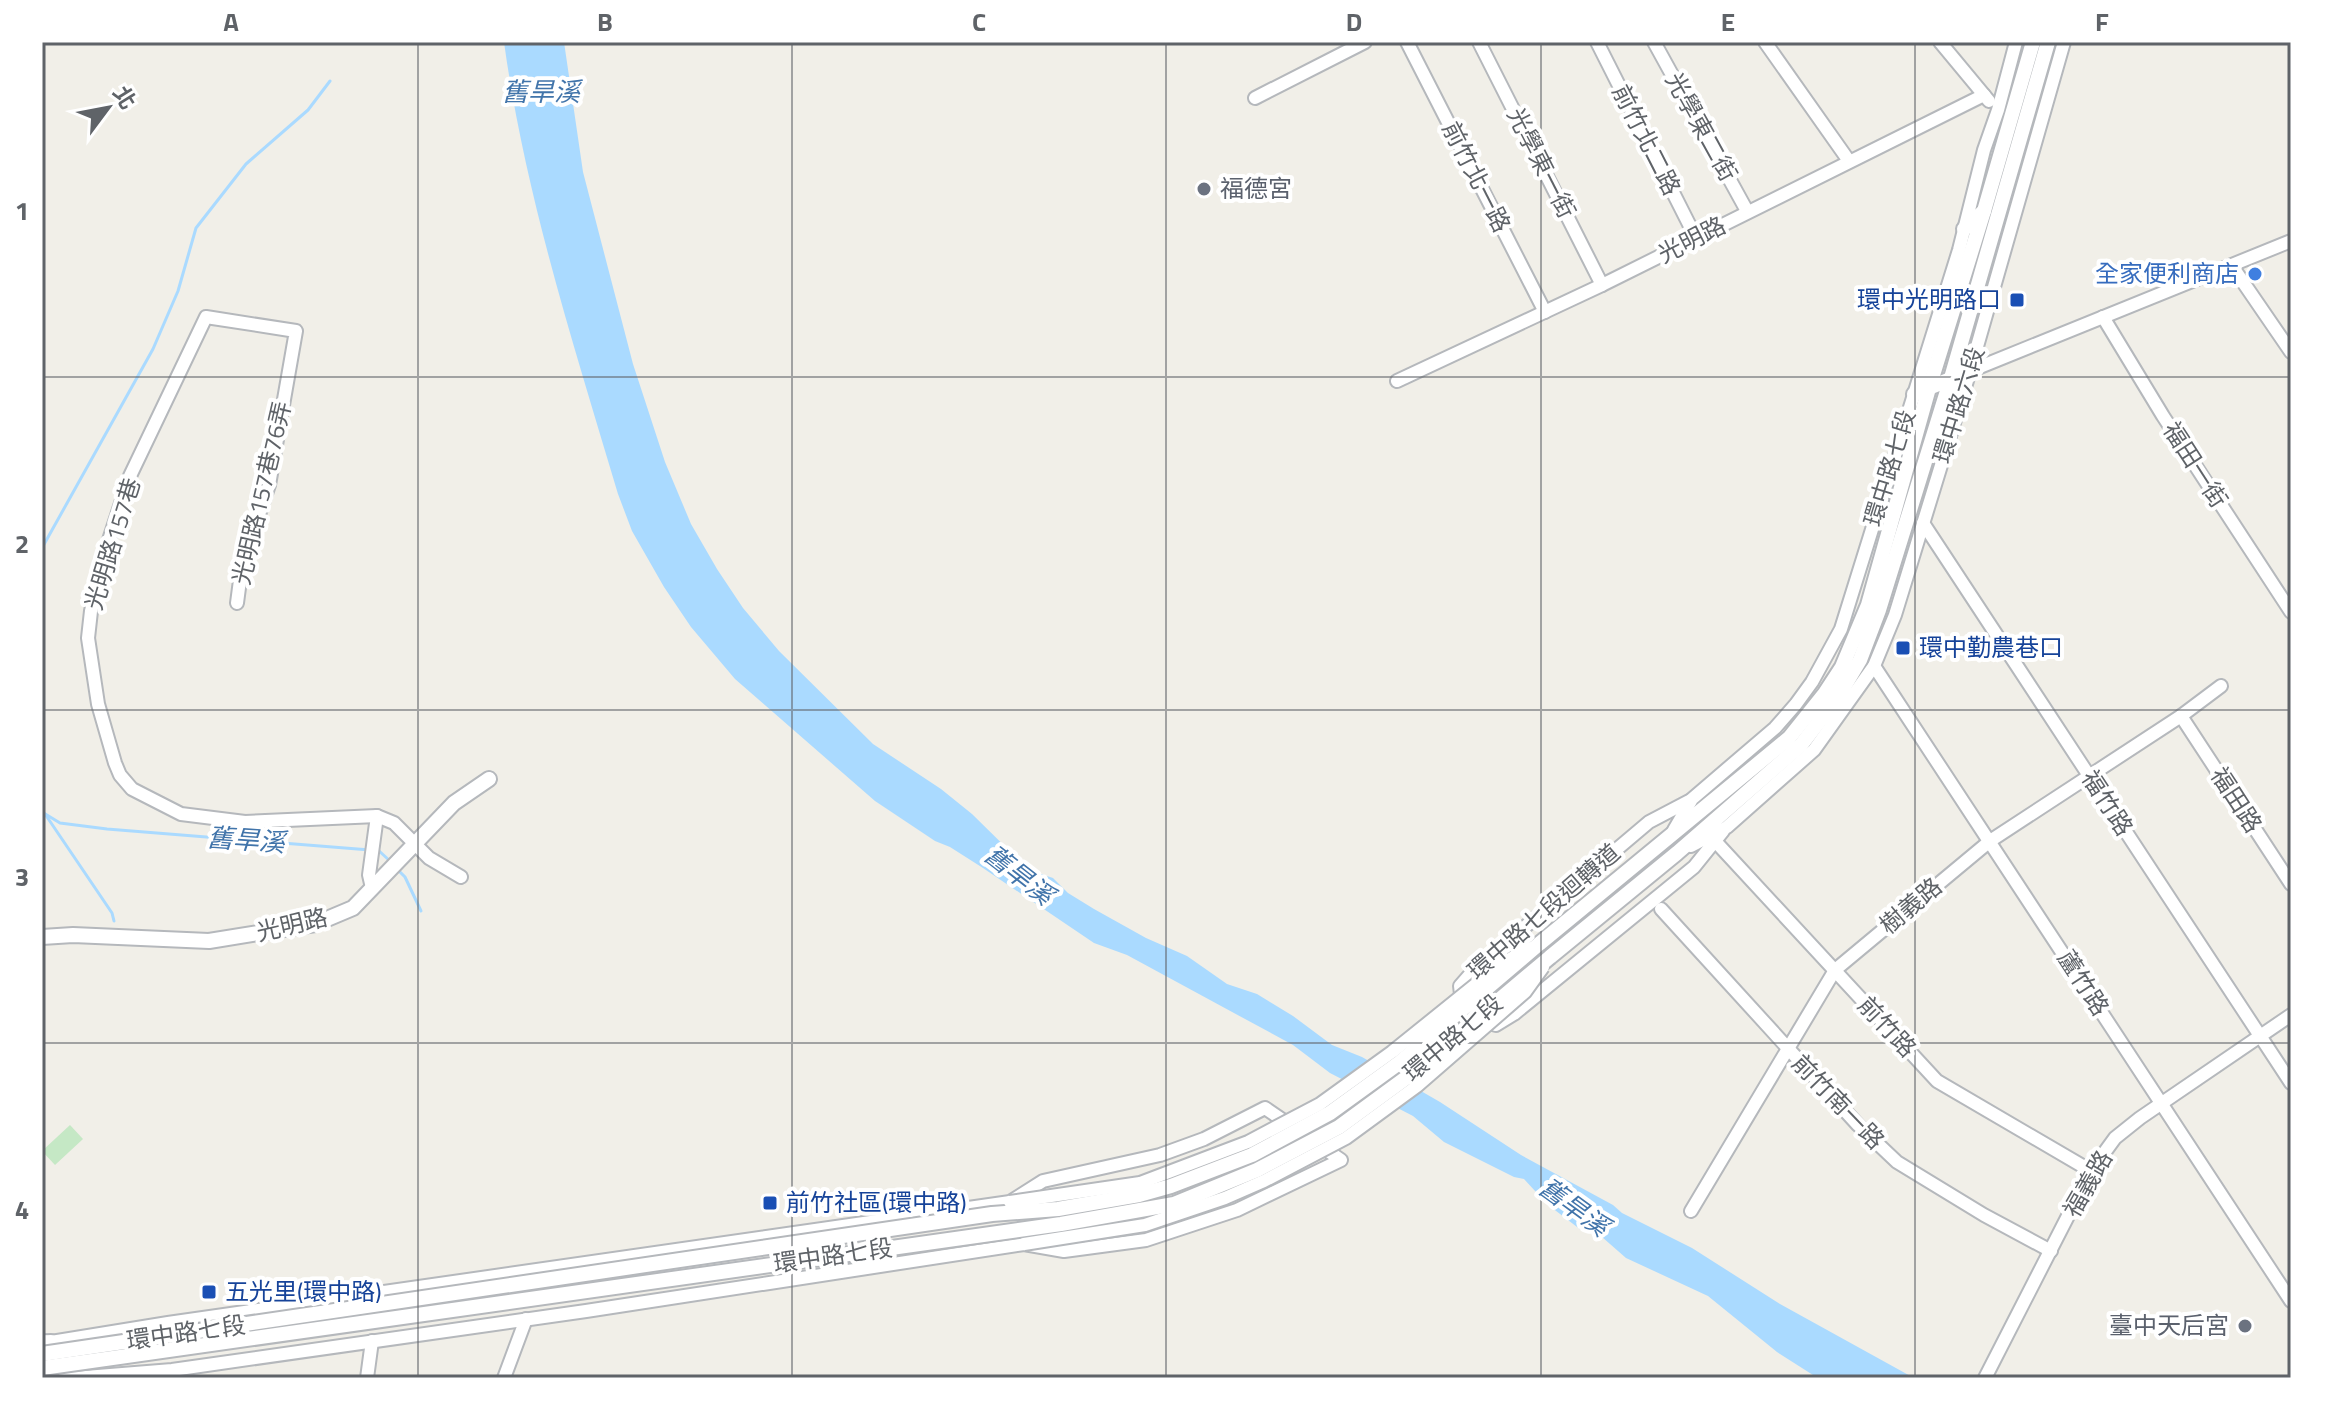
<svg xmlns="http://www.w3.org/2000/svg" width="2333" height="1420" font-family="'Titillium Web','Noto Sans TC',sans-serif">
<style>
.green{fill:#c5e8c5}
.water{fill:#aadaff}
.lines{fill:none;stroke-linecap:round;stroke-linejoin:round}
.stream{stroke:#aadaff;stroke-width:3}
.minor-casing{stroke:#b5b8bc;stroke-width:16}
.tertiary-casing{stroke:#b5b8bc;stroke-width:18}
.minor{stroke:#fff;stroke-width:12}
.tertiary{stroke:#fff;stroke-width:14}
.minor-bridge-casing{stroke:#b5b8bc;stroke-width:16;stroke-linecap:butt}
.tertiary-bridge-casing{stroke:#b5b8bc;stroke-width:18;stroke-linecap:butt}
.minor-bridge{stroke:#fff;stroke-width:12}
.tertiary-bridge{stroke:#fff;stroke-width:14}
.grid{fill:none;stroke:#5f6368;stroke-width:2;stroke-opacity:0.55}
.worship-dot{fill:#6b7280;stroke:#fff;stroke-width:3}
.shop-dot{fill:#3f7fe0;stroke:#fff;stroke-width:3}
.transit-dot{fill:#1a4fb4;stroke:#fff;stroke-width:3}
.labels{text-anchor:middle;stroke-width:8;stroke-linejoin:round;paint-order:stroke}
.street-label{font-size:24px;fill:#5f6368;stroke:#fff}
.worship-label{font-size:24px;fill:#5b616d;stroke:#fff;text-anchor:start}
.shop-label{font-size:24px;fill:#366cbe;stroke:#fff;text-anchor:end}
.transit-label{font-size:24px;fill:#164399;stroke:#fff;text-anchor:start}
.water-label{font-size:26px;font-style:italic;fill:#4174aa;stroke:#fff}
.neatline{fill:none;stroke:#5f6368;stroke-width:3}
.grid-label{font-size:26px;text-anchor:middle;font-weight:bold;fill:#5f6368}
</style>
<rect width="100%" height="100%" fill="#f1efe8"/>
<polygon class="green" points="70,1125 83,1139 55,1165 42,1151"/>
<path class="water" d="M504,42H564L583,172L633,364L665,462L691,524L717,569L743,608L779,651L873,744L941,789L972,814L1029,870L1053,878L1068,893L1094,909L1146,938L1187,956L1227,984L1257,994L1293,1016L1332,1045L1362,1057L1440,1102L1521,1155L1613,1205L1622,1213L1692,1248L1780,1304L1914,1378H1826L1813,1375L1777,1352L1708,1296L1626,1258L1602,1237L1581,1230L1547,1204L1524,1179L1514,1177L1444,1142L1413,1116L1330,1073L1293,1045L1127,955L1094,943L983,868L950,847L935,841L875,801L735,679L691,627L664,587L632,531L618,494C574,346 525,195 504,42Z"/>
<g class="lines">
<g class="stream">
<polyline points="42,548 153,349 178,291 196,228 246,164 308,110 330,81"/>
<polyline points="42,812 60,823 107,829 370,850"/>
<polyline points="45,814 112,913 114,921"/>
<polyline points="378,850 390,861"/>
<polyline points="398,870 405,877 421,911"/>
</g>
<g class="minor-casing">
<g id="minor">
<polyline points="1407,42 1545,312"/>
<polyline points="1479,42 1602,285"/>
<polyline points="1597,42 1696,238"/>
<polyline points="1654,42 1747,211"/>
<polyline points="1765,42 1849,161"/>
<polyline points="1940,42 1989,101"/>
<polyline points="1255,98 1365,42"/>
<polyline points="2232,266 2291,352"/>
<polyline points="2103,317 2163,416 2291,612"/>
<polyline points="1970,371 2291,241"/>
<polyline points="1397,381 1602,285 1984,95"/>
<polyline points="1923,523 2291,1083"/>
<polyline points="237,603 242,565 269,485 296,331 206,317 130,476 107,546 91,611 88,638 98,704 115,763 120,775 132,789 181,814 245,822 377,816 394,823 429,858 461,877"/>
<polyline points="1874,666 2291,1301"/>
<polyline points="2181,716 2291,884"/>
<path d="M1689,801L1649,822L1474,970L1460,986C1460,1004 1480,1022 1496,1025L1514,1014L1694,867L1723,831"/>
<polyline points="1674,830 1692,799 1775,728 1796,704 1812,682 1841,629 1959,250 1984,150 1998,110 2016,42"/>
<polyline points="1715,841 1937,1081 2091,1171"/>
<polyline points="1691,846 1727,827 1814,750 1874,666 1895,615 1970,371 2064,42"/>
<polyline points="372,888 369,875 377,816"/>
<polyline points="1661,909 1858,1125 1897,1162 1984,1215 2051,1251"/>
<polyline points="1691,1211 1835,970 1990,841 2181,716 2221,686"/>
<polyline points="42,1341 51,1342 168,1323 1010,1202 1043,1181 1160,1155 1204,1139 1265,1108 1341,1160 1237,1210 1146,1240 1064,1251 1024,1244 586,1311 172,1370 73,1378"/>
<polyline points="367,1378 372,1341"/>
<polyline points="504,1378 526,1319"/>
<polyline points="1985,1378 2091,1171 2115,1138 2140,1118 2291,1015"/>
</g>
</g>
<g class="tertiary-casing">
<g id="tertiary">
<polyline points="1964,229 1984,211"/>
<polyline points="1914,394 1970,371"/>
<polyline points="42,937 73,935 209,941 315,924 353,908 454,803 489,779"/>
<polyline points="1539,944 1789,738 1825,693 1842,667 1868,605 1929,388 1984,211 2033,42"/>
<polyline points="1550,957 1677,853 1801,745 1838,697 1860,660 1879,610 1951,378 2048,42"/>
<polyline points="42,1343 51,1342"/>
<polyline points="65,1378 74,1377"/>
</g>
</g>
<use href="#minor" class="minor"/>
<use href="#tertiary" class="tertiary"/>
<g class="minor-bridge-casing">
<g id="minor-bridge">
<polyline points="1010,1202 1140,1183 1248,1142 1320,1104 1392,1052 1500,965 1529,948"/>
<polyline points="1024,1244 1145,1225 1225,1198 1264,1181 1346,1138 1417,1086 1525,992 1543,967"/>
</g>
</g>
<g class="tertiary-bridge-casing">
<g id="tertiary-bridge">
<polyline points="42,1354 992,1214 1058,1209 1139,1195 1171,1186 1252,1155 1330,1113 1399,1063 1539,944"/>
<polyline points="42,1368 1061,1224 1174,1204 1257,1170 1339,1127 1410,1075 1550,957"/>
</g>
</g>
<use href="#minor-bridge" class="minor-bridge"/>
<use href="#tertiary-bridge" class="tertiary-bridge"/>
</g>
<path class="grid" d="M418,42V1378M792,42V1378M1166,42V1378M1541,42V1378M1915,42V1378M42,377H2291M42,710H2291M42,1043H2291"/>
<g class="worship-dot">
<circle cx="1204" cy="189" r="8"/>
<circle cx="2245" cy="1326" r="8"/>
</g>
<circle class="shop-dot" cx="2255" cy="274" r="8"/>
<g class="transit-dot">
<rect x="2009" y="292" width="16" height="16" rx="4"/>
<rect x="1895" y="640" width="16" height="16" rx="4"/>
<rect x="762" y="1195" width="16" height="16" rx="4"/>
<rect x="201" y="1284" width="16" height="16" rx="4"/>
</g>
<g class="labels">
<g class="street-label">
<text transform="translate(1701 127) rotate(61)" y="8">光學東二街</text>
<text transform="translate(1646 140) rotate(63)" y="8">前竹北二路</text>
<text transform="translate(1541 163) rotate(63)" y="8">光學東一街</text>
<text transform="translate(1476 177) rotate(63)" y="8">前竹北一路</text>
<text transform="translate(1692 240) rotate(-27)" y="8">光明路</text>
<text transform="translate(1959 405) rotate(-73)" y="8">環中路六段</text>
<text transform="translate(2195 465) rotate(57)" y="8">福田一街</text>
<text transform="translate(1890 468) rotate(-73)" y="8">環中路七段</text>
<text transform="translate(262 493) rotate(-77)" y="8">光明路157巷76弄</text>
<text transform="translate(113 544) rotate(-73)" y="8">光明路157巷</text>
<text transform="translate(2236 800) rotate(57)" y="8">福田路</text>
<text transform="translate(2107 803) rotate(57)" y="8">福竹路</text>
<text transform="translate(1911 906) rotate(-40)" y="8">樹義路</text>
<text transform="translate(1544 912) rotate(-41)" y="8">環中路七段迴轉道</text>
<text transform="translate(292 925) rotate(-13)" y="8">光明路</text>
<text transform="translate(2083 983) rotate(57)" y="8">蘆竹路</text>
<text transform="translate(1887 1027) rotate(47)" y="8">前竹路</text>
<text transform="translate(1453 1038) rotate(-40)" y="8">環中路七段</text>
<text transform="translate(1838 1102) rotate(46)" y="8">前竹南一路</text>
<text transform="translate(2088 1184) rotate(-60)" y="8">福義路</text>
<text transform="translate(833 1256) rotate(-8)" y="8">環中路七段</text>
<text transform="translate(186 1333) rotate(-8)" y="8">環中路七段</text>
</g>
<g class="worship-label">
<text x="1220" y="197">福德宮</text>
<text x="2229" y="1334" text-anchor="end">臺中天后宮</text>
</g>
<g class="shop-label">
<text x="2239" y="282">全家便利商店</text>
</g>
<g class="transit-label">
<text x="2001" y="308" text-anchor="end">環中光明路口</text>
<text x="1919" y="656">環中勤農巷口</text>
<text x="786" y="1211">前竹社區(環中路)</text>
<text x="225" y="1300">五光里(環中路)</text>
</g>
<g class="water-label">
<text x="541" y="101">舊旱溪</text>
<text transform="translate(246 840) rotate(4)" y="9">舊旱溪</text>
<text transform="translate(1019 875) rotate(38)" y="9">舊旱溪</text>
<text transform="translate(1574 1207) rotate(36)" y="9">舊旱溪</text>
</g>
</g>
<rect width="2333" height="1420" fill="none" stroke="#ffffff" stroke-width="88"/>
<g transform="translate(108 108) rotate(58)" stroke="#ffffff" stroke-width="6" paint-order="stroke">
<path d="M0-6L14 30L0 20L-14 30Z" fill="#5f6368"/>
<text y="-12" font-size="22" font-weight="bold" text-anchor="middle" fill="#5f6368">北</text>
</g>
<rect x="44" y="44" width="2245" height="1332" class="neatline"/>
<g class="grid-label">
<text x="231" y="31">A</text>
<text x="605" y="31">B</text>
<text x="979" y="31">C</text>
<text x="1354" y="31">D</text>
<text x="1728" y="31">E</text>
<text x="2102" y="31">F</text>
<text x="22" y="220">1</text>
<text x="22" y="553">2</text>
<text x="22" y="886">3</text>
<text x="22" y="1219">4</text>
</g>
</svg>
